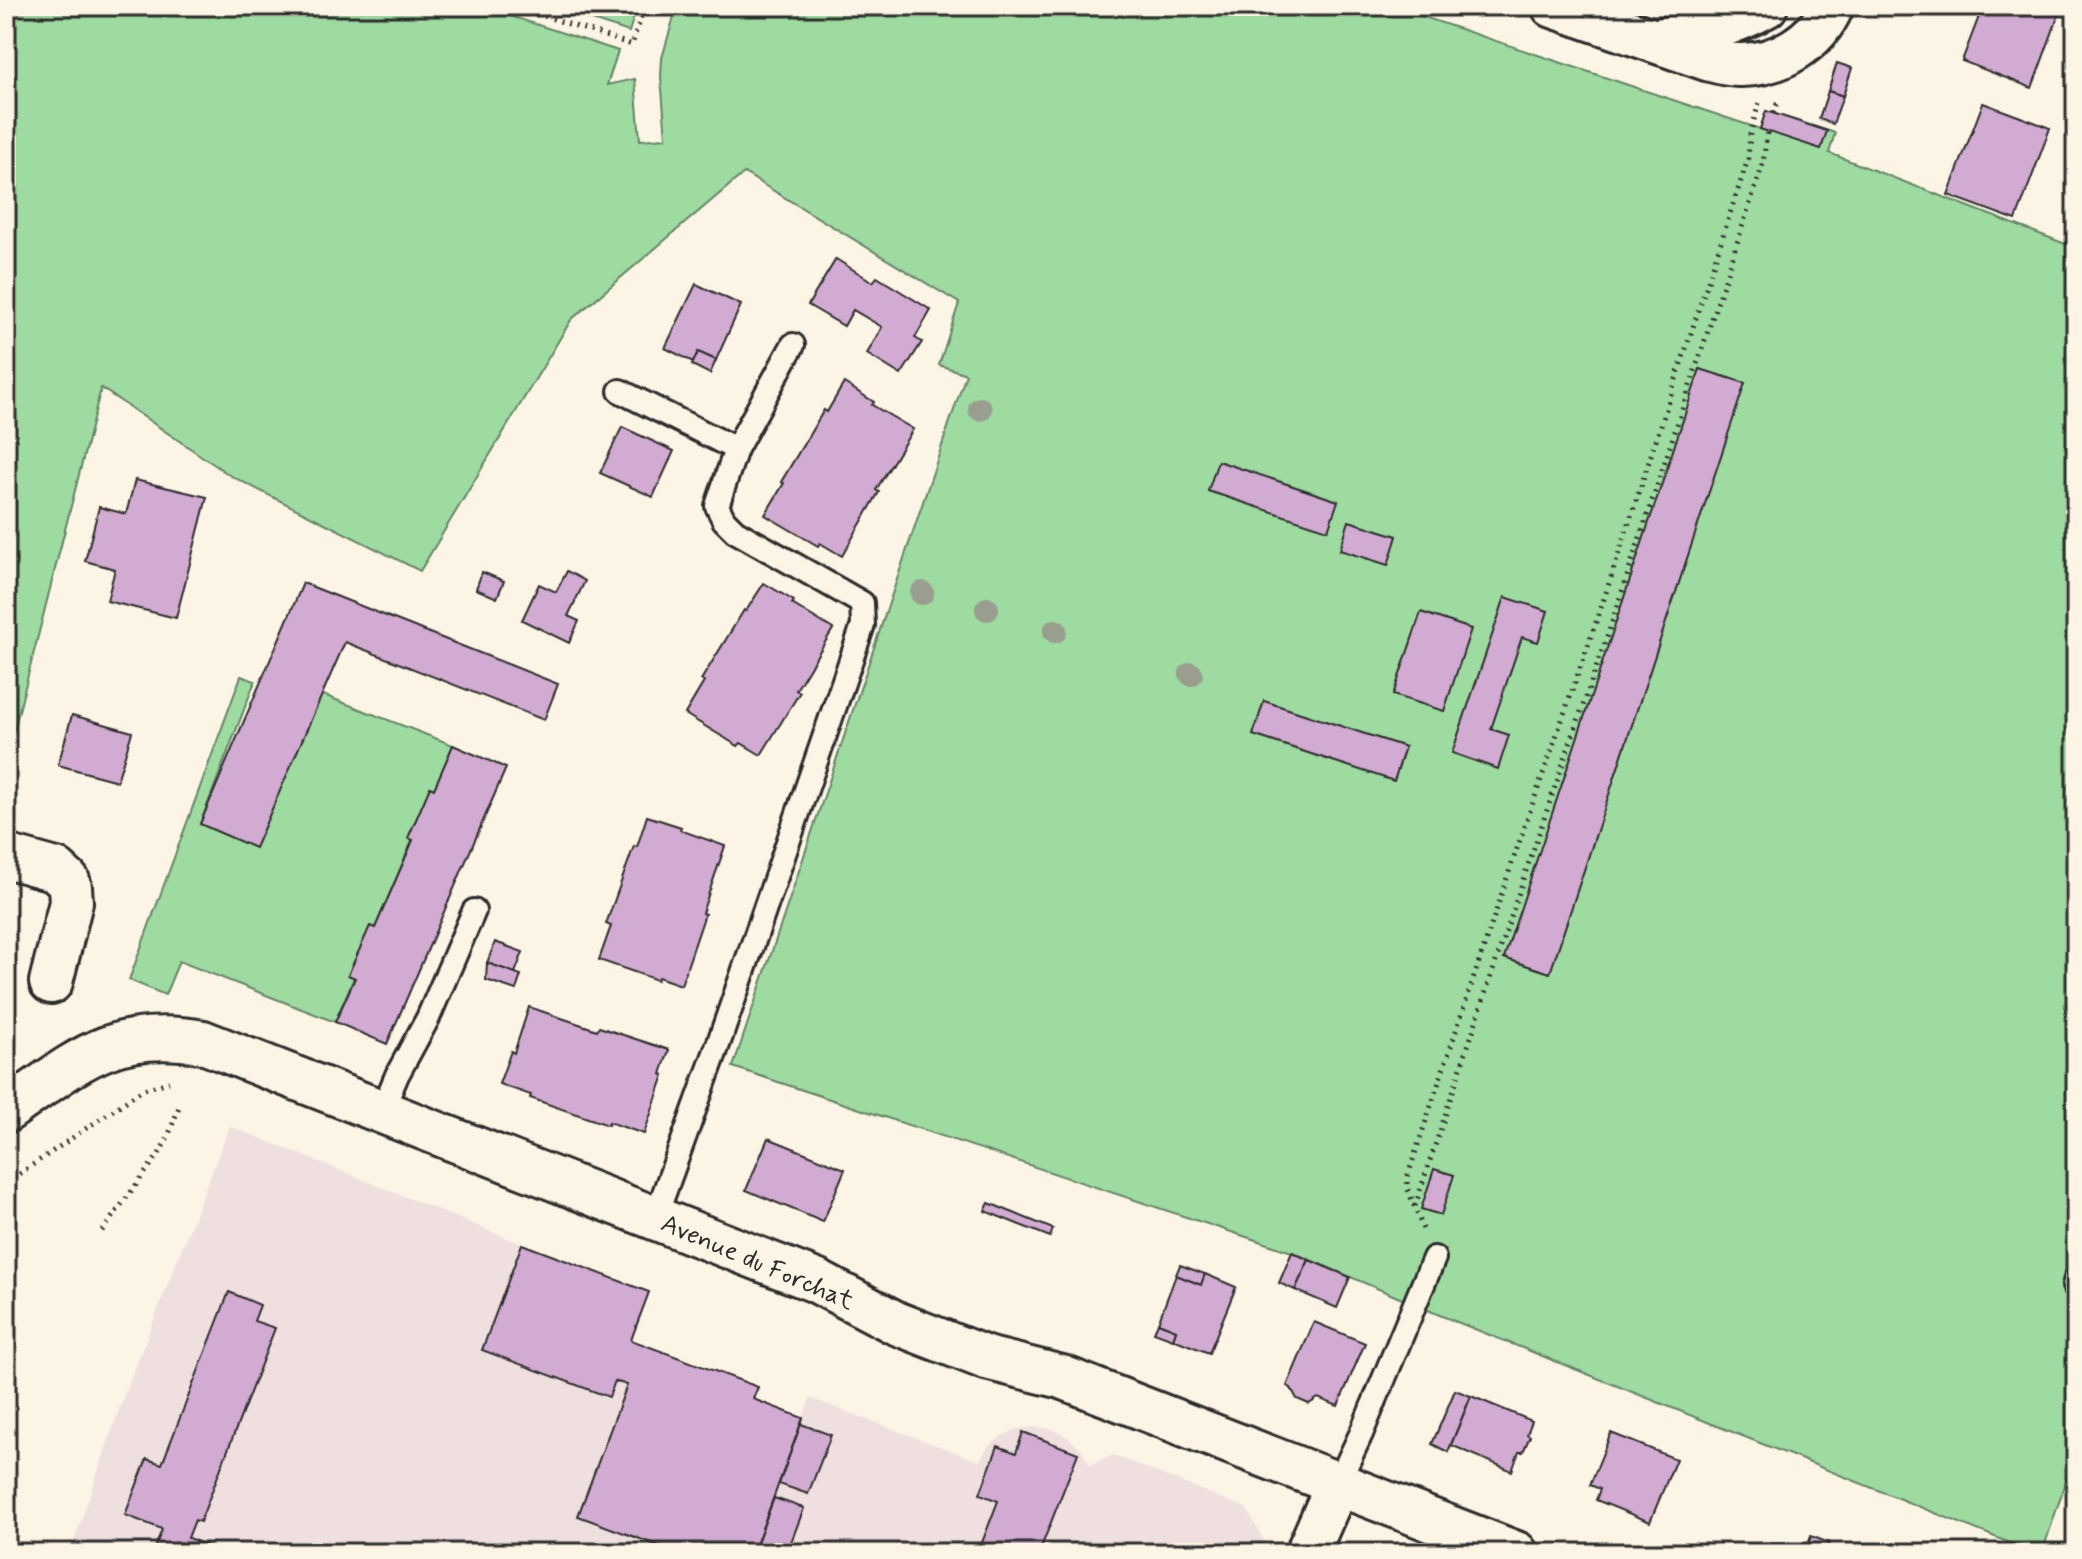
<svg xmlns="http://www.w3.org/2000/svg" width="2082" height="1559" font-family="Mynerve,sans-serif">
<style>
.built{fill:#efdfdf}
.green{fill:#9edba1;stroke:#648366;stroke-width:2}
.building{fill:#d2abd2;stroke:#2b2b2b;stroke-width:2}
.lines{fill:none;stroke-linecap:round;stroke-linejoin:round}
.lane-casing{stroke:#2b2b2b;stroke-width:28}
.street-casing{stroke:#2b2b2b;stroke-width:48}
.path{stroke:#2b2b2b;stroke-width:5;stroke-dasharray:2 6;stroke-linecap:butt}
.lane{stroke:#fcf5e5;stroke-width:22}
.street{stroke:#fcf5e5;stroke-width:42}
.tree{fill:#999e8f}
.labels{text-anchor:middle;stroke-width:6;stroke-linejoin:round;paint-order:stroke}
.street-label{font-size:26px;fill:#2b2b2b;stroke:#fcf5e5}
</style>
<rect width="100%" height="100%" fill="#fcf5e5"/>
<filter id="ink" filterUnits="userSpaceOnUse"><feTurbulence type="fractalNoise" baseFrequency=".0125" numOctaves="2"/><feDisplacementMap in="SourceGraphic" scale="16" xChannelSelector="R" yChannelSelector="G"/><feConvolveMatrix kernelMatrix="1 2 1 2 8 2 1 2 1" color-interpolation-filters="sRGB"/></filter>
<g filter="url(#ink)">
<polygon class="built" points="230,1126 522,1244 649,1292 631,1340 758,1387 754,1400 803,1418 810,1398 979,1461 988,1447 1002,1436 1017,1429 1034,1427 1052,1429 1068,1437 1081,1449 1090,1465 1113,1455 1246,1508 1271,1553 70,1553 123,1398"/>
<g class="green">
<polygon points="6,6 480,6 618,51 607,85 635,79 640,140 666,138 661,77 662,58 677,6 1391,6 1760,129 1766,111 1835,133 1829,153 2076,248 2076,1451 2042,1553 2035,1553 1442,1316 1292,1252 733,1067 966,374 939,365 959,303 744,173 571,320 420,571 231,476 101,388 6,762 6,468 12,415 6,414"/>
<polygon points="549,6 637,6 629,32"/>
<polygon points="241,676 255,681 200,824 254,847 321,694 453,745 335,1022 179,961 165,995 129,980"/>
</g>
<g class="building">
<polygon points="1983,6 2062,6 2032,88 1962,61"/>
<polygon points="1837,63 1852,68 1843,96 1828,91"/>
<polygon points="1828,91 1843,96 1833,124 1819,119"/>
<polygon points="1983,103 2050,128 2016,220 1948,195"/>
<polygon points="1766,111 1827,131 1821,149 1760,129"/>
<polygon points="836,259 873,282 877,277 931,310 915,338 922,342 901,375 867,354 882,327 853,310 844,326 808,305"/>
<polygon points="696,284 741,305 716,360 698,352 693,362 665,348"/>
<polygon points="698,352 716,360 710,374 692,365"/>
<polygon points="1700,369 1745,383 1550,973 1504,958"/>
<polygon points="844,383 874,402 872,405 913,429 876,490 879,492 842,556 820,543 818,546 765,515 784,483 781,482 824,410 827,412"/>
<polygon points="622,427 674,451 653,497 600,473"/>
<polygon points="1218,461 1338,501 1328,530 1208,491"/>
<polygon points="135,480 207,497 176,618 107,601 115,569 85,561 99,507 126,514"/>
<polygon points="1349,521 1397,536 1388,565 1340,550"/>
<polygon points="567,571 585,581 568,616 579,621 569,643 522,620 539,584 556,592"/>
<polygon points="482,572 504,581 497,598 476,589"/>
<polygon points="303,583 558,684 544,720 345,642 255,848 200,824"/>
<polygon points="764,583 794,601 792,604 833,629 796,690 800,692 761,755 741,743 738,746 685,714 704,682 701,680 744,610 746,611"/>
<polygon points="1505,597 1548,611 1538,642 1522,637 1491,729 1509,735 1498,769 1452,753"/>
<polygon points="1421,612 1471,629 1444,711 1393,695"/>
<polygon points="1264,701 1405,747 1394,781 1253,735"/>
<polygon points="72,715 132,732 117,781 58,765"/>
<polygon points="453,745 506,768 387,1044 335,1022 355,978 348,975 370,926 375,928 413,840 408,838 430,787 434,789"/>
<polygon points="647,816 681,827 680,830 725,846 702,913 705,914 681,985 658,977 657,980 599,960 611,926 606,924 634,846 637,847"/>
<polygon points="495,942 523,952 515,973 487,963"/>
<polygon points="487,963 521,975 516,990 486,980"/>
<polygon points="529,1007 597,1030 599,1027 669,1050 661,1074 664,1075 644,1134 609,1122 608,1125 530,1098 531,1095 499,1084 511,1051 514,1053"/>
<polygon points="768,1138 845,1169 823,1222 746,1190"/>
<polygon points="1434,1169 1454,1175 1441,1215 1421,1209"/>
<polygon points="989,1203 1053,1229 1050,1237 985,1211"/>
<polygon points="522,1244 649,1292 631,1340 758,1387 753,1399 803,1418 753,1553 708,1553 697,1549 695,1553 678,1553 578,1516 627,1385 615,1381 609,1397 482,1350"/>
<polygon points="1292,1252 1309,1260 1295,1290 1279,1283"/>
<polygon points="1309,1260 1350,1277 1337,1308 1295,1290"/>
<polygon points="1180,1265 1205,1274 1201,1285 1176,1275"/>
<polygon points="1205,1274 1236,1287 1209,1353 1173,1339 1176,1330 1158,1323 1176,1275 1201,1285"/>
<polygon points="229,1292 260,1305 254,1321 275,1328 200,1522 195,1520 188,1538 226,1553 153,1553 162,1529 125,1515 147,1459 162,1464"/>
<polygon points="1314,1322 1365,1343 1338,1406 1318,1398 1309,1404 1297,1399 1291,1388 1287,1386"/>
<polygon points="1158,1323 1176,1330 1173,1339 1154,1332"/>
<polygon points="1455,1390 1471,1396 1448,1452 1432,1444"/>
<polygon points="1471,1396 1532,1421 1527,1434 1530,1436 1523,1452 1519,1452 1512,1471 1451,1445"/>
<polygon points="801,1424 831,1435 808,1494 779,1484"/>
<polygon points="1023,1432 1078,1453 1039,1553 978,1553 998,1501 980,1494 998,1446 1016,1453"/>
<polygon points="1611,1433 1676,1459 1650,1522 1596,1500 1600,1489 1590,1485"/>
<polygon points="774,1498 804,1508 787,1553 753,1553"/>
<polygon points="1811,1536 1829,1543 1824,1553 1807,1548"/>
</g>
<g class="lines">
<g class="lane-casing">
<g id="lane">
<polyline points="620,391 736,449"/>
<polyline points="382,1111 397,1075 428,1018 474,911"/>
<polyline points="655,1218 719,1042 863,625 862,603 735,531 724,520 717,506 736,449 793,345"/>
<polyline points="2074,1286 2076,1279"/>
<polyline points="1338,1483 1361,1434 1434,1258"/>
</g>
</g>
<g class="street-casing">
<g id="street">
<path d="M1553,6L1707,59C1718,62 1728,65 1739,65C1778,66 1817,42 1832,6"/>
<path d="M1656,40C1695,35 1732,25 1766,6"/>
<polyline points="6,856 56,870 68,881 70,887 71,902 51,982"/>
<path d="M6,1111C77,1062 111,1026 203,1042L816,1281L896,1323L986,1358L1062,1377L1516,1553"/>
<polyline points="1307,1553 1338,1483"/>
</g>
</g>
<g class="path">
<polyline points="514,6 632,45 644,6"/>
<polyline points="1773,113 1777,104 1782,101"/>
<polyline points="6,1183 144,1089 169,1082"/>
<polyline points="1415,1206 1528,865 1614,616 1763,164 1767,132"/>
<polyline points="1423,1229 1407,1187 1407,1178 1513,860 1600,611 1748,159 1750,134 1759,103"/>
<polyline points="102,1231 159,1154 168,1137 180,1104"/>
</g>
<use href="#lane" class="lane"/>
<use href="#street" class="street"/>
</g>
<g class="tree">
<circle cx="980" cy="409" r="12"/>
<circle cx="922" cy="593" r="12"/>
<circle cx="987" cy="609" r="12"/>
<circle cx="1055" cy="631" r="12"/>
<circle cx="1191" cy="674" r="12"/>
</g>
</g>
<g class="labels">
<g class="street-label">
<text transform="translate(758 1261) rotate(23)" y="9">Avenue du Forchat</text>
</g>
</g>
<rect width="2082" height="1559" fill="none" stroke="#fcf5e5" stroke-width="32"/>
<rect x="16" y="16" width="2050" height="1527" fill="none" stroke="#2b2b2b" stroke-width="3" filter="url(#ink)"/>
</svg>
